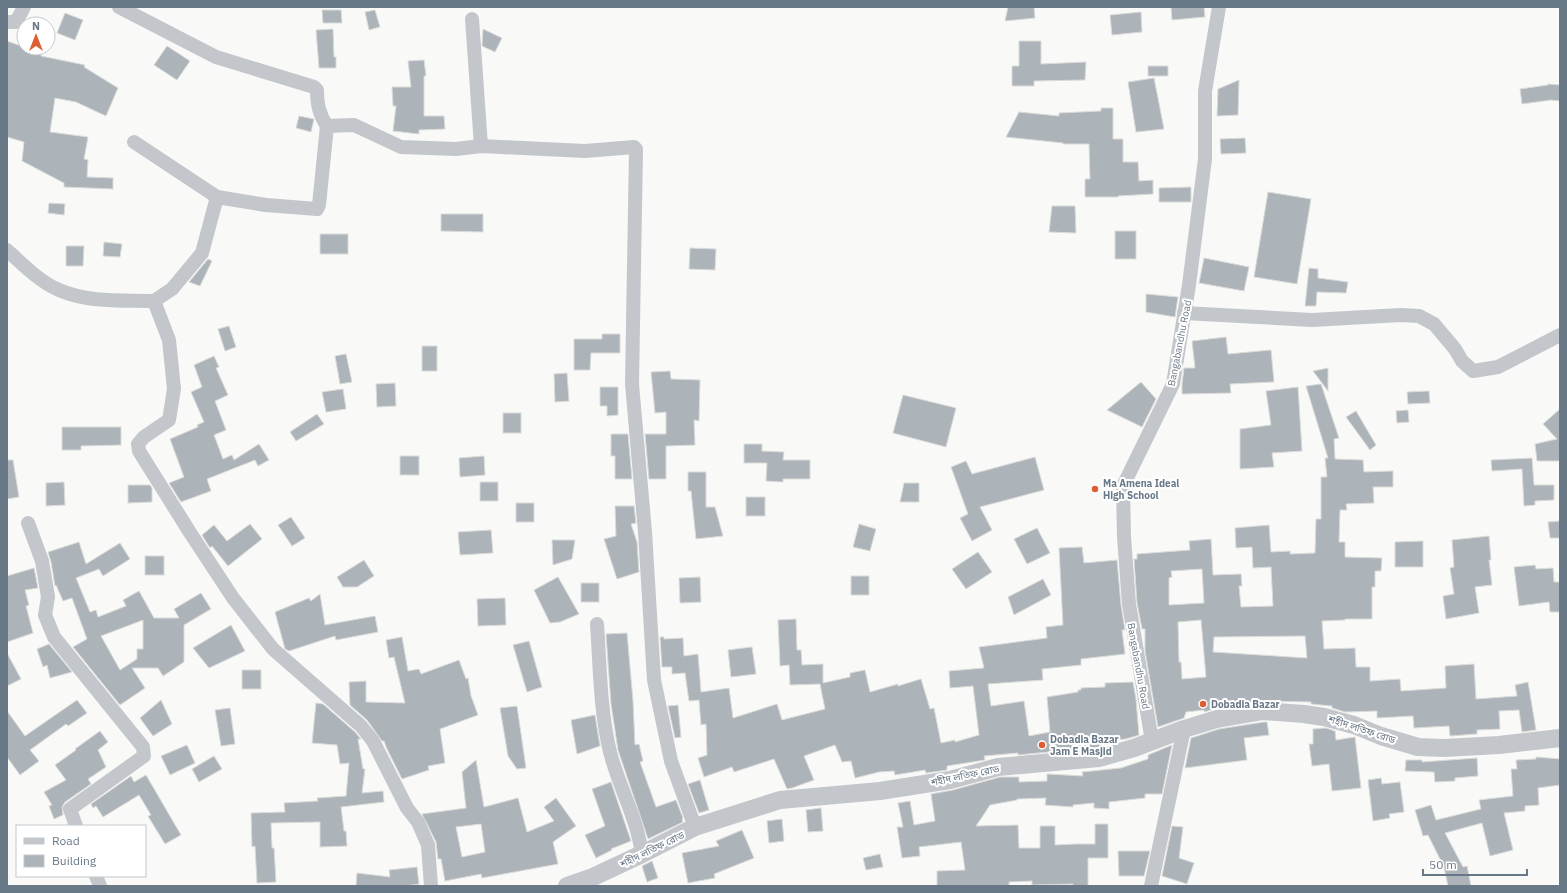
<svg xmlns="http://www.w3.org/2000/svg" width="1567" height="893" font-family="'IBM Plex Sans','Noto Sans Bengali',sans-serif">
<style>
.building{fill:#acb3b9;stroke:#dbdbd9;fill-rule:evenodd}
.lines{fill:none;stroke-linecap:round;stroke-linejoin:round}
.minor{stroke:#c3c6ca;stroke-width:14}
.tertiary{stroke:#c3c6ca;stroke-width:18}
.poi-dot{fill:#dc5f33;stroke:#fff;stroke-width:1.5}
.labels{text-anchor:middle;stroke-width:4;stroke-linejoin:round;paint-order:stroke}
.street-label{font-size:10px;fill:#697886;stroke:#fff}
.poi-label{font-size:10px;font-weight:bold;fill:#697886;stroke:#fff;text-anchor:start}
</style>
<rect width="100%" height="100%" fill="#f9f9f7"/>
<g class="building">
<polygon points="1008,7 1034,7 1035,18 1005,21"/>
<polygon points="1171,7 1204,7 1205,17 1172,20"/>
<polygon points="322,10 341,10 342,23 323,23"/>
<polygon points="375,10 380,27 369,30 365,12"/>
<polygon points="1141,12 1142,32 1112,35 1110,15"/>
<polygon points="65,13 83,20 75,40 57,33"/>
<polygon points="333,29 334,57 336,57 336,68 319,68 316,30"/>
<polygon points="483,29 502,38 495,52 482,46"/>
<polygon points="7,41 41,53 41,56 85,65 84,67 118,88 106,116 76,102 55,98 50,132 88,137 84,159 88,160 87,177 113,178 113,189 64,187 64,183 22,161 24,142 7,137"/>
<polygon points="1019,41 1041,41 1041,64 1086,62 1085,80 1034,81 1034,86 1012,86 1012,66 1019,66"/>
<polygon points="167,46 190,61 177,80 154,65"/>
<polygon points="424,60 426,76 424,76 424,116 444,116 445,129 419,130 419,134 393,131 396,106 393,106 392,87 411,87 408,61"/>
<rect x="1148" y="66" width="20" height="10"/>
<polygon points="1154,78 1164,129 1136,132 1128,82"/>
<polygon points="1239,80 1238,115 1217,116 1218,89"/>
<polygon points="1548,84 1560,85 1560,101 1551,100 1522,104 1520,89 1548,85"/>
<polygon points="1101,108 1113,108 1113,139 1123,139 1123,162 1138,162 1139,181 1153,180 1153,194 1118,196 1118,197 1085,197 1085,179 1090,179 1089,144 1063,144 1063,143 1006,137 1019,112 1059,116 1059,113 1101,111"/>
<polygon points="299,116 314,119 311,132 296,128"/>
<polygon points="1245,138 1246,153 1221,154 1220,139"/>
<polygon points="1191,187 1191,202 1159,202 1159,188"/>
<polygon points="1268,192 1311,199 1297,284 1254,277"/>
<polygon points="49,203 65,204 64,215 48,213"/>
<polygon points="1052,206 1075,206 1076,233 1049,232"/>
<polygon points="441,214 483,214 483,232 441,231"/>
<rect x="1115" y="231" width="21" height="28"/>
<rect x="320" y="234" width="28" height="20"/>
<polygon points="104,242 122,244 120,257 103,256"/>
<polygon points="66,246 84,246 83,266 66,266"/>
<polygon points="690,248 716,249 715,270 689,269"/>
<polygon points="1204,258 1249,267 1244,291 1199,283"/>
<polygon points="208,259 212,261 200,286 189,282"/>
<polygon points="1309,268 1318,269 1318,278 1348,282 1346,293 1317,292 1316,306 1305,306"/>
<polygon points="1146,294 1178,297 1175,317 1146,312"/>
<polygon points="229,326 236,347 225,351 218,329"/>
<polygon points="602,334 620,334 620,353 591,353 590,370 574,370 574,339 602,339"/>
<polygon points="1226,337 1228,354 1271,350 1274,382 1230,384 1231,393 1182,394 1182,384 1184,368 1195,368 1192,341"/>
<rect x="422" y="346" width="15" height="25"/>
<polygon points="346,354 352,382 340,384 335,356"/>
<polygon points="214,356 219,367 216,368 228,395 215,401 226,430 214,435 223,459 232,455 234,460 259,444 269,460 258,466 255,460 207,479 211,491 181,502 169,483 184,477 170,439 198,427 197,425 204,422 191,392 202,387 194,365"/>
<polygon points="1328,368 1328,391 1313,371"/>
<polygon points="670,371 671,379 700,380 699,421 694,420 695,445 666,446 666,479 649,479 645,434 666,434 666,412 655,413 651,372"/>
<polygon points="567,373 569,401 555,402 554,374"/>
<polygon points="1141,382 1156,399 1142,427 1107,410"/>
<polygon points="395,383 396,406 377,407 376,384"/>
<path d="M1321,384L1339,438L1334,439L1335,459L1363,460L1364,472L1393,471V487H1373L1374,503L1346,504L1347,510H1340L1339,542H1345V557L1382,558L1381,571H1375V587H1372V619H1345V620L1322,621L1324,649L1355,648L1356,667H1370V681L1400,679L1401,691L1446,688L1445,666L1474,664L1476,699L1517,696L1515,685L1528,682L1536,730L1522,732L1519,710L1499,711L1500,729L1477,730V734L1450,736L1449,726L1414,728L1413,716L1377,718V711L1345,712L1332,708V706L1311,704V702L1264,701L1215,709L1204,712V710L1186,712L1184,718L1158,727L1145,651V629H1142L1137,603L1134,559H1137V554L1190,550L1189,541L1211,539L1213,575L1241,574L1242,586H1239L1241,607L1273,606L1271,567L1253,568L1252,547L1236,548L1235,528L1269,525L1271,552L1290,551V554L1315,553L1316,519H1321V477H1327L1325,458H1328L1306,386ZM1202,569L1204,603L1169,605V578L1172,577L1171,571ZM1201,620L1206,677L1182,679L1181,662H1179L1178,622ZM1305,636L1307,658L1213,652L1214,637Z"/>
<polygon points="600,387 618,387 618,415 607,416 607,406 600,406"/>
<polygon points="1298,387 1302,451 1272,453 1274,467 1240,469 1240,429 1271,425 1266,391"/>
<polygon points="343,389 346,409 326,412 322,392"/>
<polygon points="1429,391 1430,403 1408,404 1407,392"/>
<polygon points="903,395 956,408 946,447 893,433"/>
<polygon points="1560,409 1560,461 1537,461 1535,444 1557,439 1543,424"/>
<polygon points="1408,410 1409,422 1397,423 1396,411"/>
<polygon points="1356,411 1376,445 1370,450 1346,417"/>
<rect x="503" y="413" width="18" height="20"/>
<polygon points="317,414 324,424 296,441 290,432"/>
<polygon points="62,427 121,427 121,445 81,446 81,450 62,450"/>
<polygon points="611,434 628,434 632,479 615,479 615,456 611,456"/>
<polygon points="744,444 762,444 762,451 784,452 783,460 810,460 810,479 783,479 783,482 766,481 767,463 744,463"/>
<rect x="400" y="456" width="19" height="19"/>
<polygon points="484,456 485,475 460,477 459,458"/>
<polygon points="1035,457 1044,490 980,507 992,530 972,541 960,518 968,514 951,467 966,461 972,474"/>
<polygon points="1532,458 1534,485 1554,485 1554,500 1535,501 1535,505 1524,506 1522,469 1492,471 1491,460"/>
<polygon points="7,460 13,460 19,497 7,499"/>
<polygon points="688,472 706,472 706,507 715,507 723,536 696,539 691,491 688,491"/>
<polygon points="64,482 65,505 46,506 46,483"/>
<rect x="480" y="482" width="18" height="19"/>
<polygon points="904,483 919,483 919,502 900,502"/>
<polygon points="128,485 150,485 152,488 152,502 128,503"/>
<rect x="746" y="497" width="19" height="19"/>
<rect x="516" y="503" width="18" height="19"/>
<polygon points="615,506 634,506 636,523 631,524 637,542 639,572 617,579 604,539 616,536"/>
<polygon points="291,517 305,538 292,546 278,525"/>
<polygon points="1560,521 1560,538 1550,538 1548,522"/>
<polygon points="250,524 262,539 228,566 212,546 210,548 202,535 214,525 227,541"/>
<polygon points="859,524 876,529 870,551 853,547"/>
<polygon points="1037,528 1050,553 1027,564 1014,539"/>
<polygon points="491,530 493,553 460,555 458,532"/>
<polygon points="1489,536 1491,560 1489,560 1492,585 1475,587 1479,613 1446,619 1443,596 1454,594 1450,568 1454,567 1452,540"/>
<polygon points="552,540 575,540 572,559 553,565"/>
<polygon points="1423,541 1423,567 1395,567 1395,542"/>
<path d="M79,542L86,564L120,543L130,559L103,576L99,569L76,578L90,612L96,610L98,617L126,606L123,600L139,591L154,618H179L174,609L201,593L211,609L184,625V662L163,676L158,668H132L145,688L120,705L73,647L87,639L72,598L63,601L56,585L55,586L51,562L48,552ZM143,620V649H137V659L120,670L101,636Z"/>
<polygon points="1082,547 1084,563 1117,560 1121,605 1125,630 1122,630 1125,654 1081,659 1081,665 1042,669 1043,680 988,684 991,706 1024,701 1029,736 1050,732 1047,697 1078,692 1078,690 1081,690 1081,688 1105,687 1105,683 1133,682 1136,699 1139,735 1126,739 1104,741 1105,745 1100,747 1018,755 1018,753 984,756 985,760 947,766 947,770 926,773 925,770 895,775 894,771 879,772 855,778 851,761 842,762 835,745 804,756 814,780 792,788 787,789 774,759 734,772 732,767 704,777 698,758 707,755 706,724 701,725 699,700 689,701 685,673 672,674 672,667 662,667 660,637 664,637 664,639 683,638 684,656 698,654 701,692 729,688 733,718 777,704 782,720 825,709 820,684 790,685 789,665 780,666 778,620 796,619 797,650 801,650 802,665 823,664 823,683 850,677 850,673 865,670 870,692 898,684 898,686 921,679 930,709 934,708 941,743 955,740 955,742 979,735 973,686 950,688 949,671 984,668 979,647 1047,638 1046,627 1063,625 1059,548"/>
<polygon points="978,552 992,572 966,589 952,569"/>
<rect x="145" y="556" width="19" height="19"/>
<polygon points="364,560 374,576 357,587 343,587 337,577"/>
<polygon points="1535,565 1536,569 1553,568 1554,582 1560,582 1560,612 1550,612 1549,602 1519,606 1514,567"/>
<polygon points="34,568 38,588 25,590 29,605 26,606 33,633 7,642 7,576"/>
<rect x="851" y="576" width="18" height="19"/>
<polygon points="558,577 579,614 560,622 550,623 534,590"/>
<polygon points="700,577 701,602 680,603 679,578"/>
<polygon points="1043,579 1051,595 1014,615 1008,597"/>
<rect x="581" y="583" width="18" height="19"/>
<polygon points="320,594 325,625 375,616 378,632 336,640 335,636 289,651 285,649 275,612 309,598 311,601"/>
<polygon points="505,598 506,625 478,626 477,599"/>
<polygon points="231,625 245,651 209,668 193,648"/>
<polygon points="627,633 633,701 635,745 639,744 643,761 640,762 656,807 676,800 683,818 682,819 683,822 648,839 618,750 611,704 606,634"/>
<polygon points="402,637 408,671 419,669 421,674 459,660 466,679 468,678 471,696 478,715 440,729 445,763 428,766 429,770 402,779 387,749 384,741 382,741 367,720 350,705 349,682 366,681 366,702 405,703 394,657 389,658 386,640"/>
<polygon points="529,641 542,687 527,692 513,645"/>
<polygon points="49,644 72,672 50,678 47,665 43,667 37,649"/>
<polygon points="752,647 756,674 731,677 728,650"/>
<polygon points="7,653 21,679 7,686"/>
<rect x="242" y="670" width="19" height="19"/>
<polygon points="77,700 87,713 68,726 66,724 30,750 39,761 20,775 7,757 7,711 25,736"/>
<polygon points="161,700 172,724 153,736 140,718"/>
<polygon points="316,703 323,704 355,732 361,739 358,739 363,769 365,769 362,793 383,791 384,802 341,807 344,831 346,831 347,846 320,847 320,822 271,823 272,848 274,848 276,882 257,883 255,846 252,847 251,813 285,812 284,803 318,801 317,798 346,796 349,763 340,764 337,745 312,743"/>
<polygon points="678,705 681,737 675,738 668,706"/>
<polygon points="517,706 526,768 517,769 508,756 500,708"/>
<polygon points="230,708 235,744 221,746 215,710"/>
<polygon points="595,715 600,746 577,754 571,720"/>
<polygon points="1264,722 1267,722 1269,735 1244,738 1247,760 1185,768 1191,738 1219,729"/>
<polygon points="1326,728 1335,731 1336,740 1355,737 1361,788 1332,791 1329,764 1312,766 1309,744 1313,744 1313,729"/>
<polygon points="100,731 108,742 98,750 106,767 88,779 91,784 65,802 62,807 63,815 54,819 49,806 52,805 44,792 66,780 55,765 76,750 75,749"/>
<polygon points="187,745 195,763 170,775 161,756"/>
<polygon points="1172,745 1162,794 1145,794 1145,798 1109,802 1109,809 1094,808 1094,803 1073,805 1073,807 1045,805 1046,798 1017,799 1017,800 990,805 976,826 1018,825 1019,848 1040,848 1040,826 1055,826 1055,845 1076,844 1095,844 1095,824 1108,824 1108,858 1088,858 1088,886 1073,886 1073,884 1032,885 1032,881 1009,882 1009,886 937,886 937,871 965,870 961,842 919,847 920,856 902,858 897,827 903,827 898,803 910,801 914,825 935,821 931,794 953,790 1000,777 1019,777 1019,782 1047,781 1047,774 1083,776 1082,772 1121,768 1148,759 1148,755"/>
<polygon points="214,756 222,769 199,782 192,769"/>
<polygon points="1536,757 1560,759 1560,785 1538,788 1539,805 1525,806 1525,811 1504,813 1513,850 1490,856 1482,823 1445,833 1463,867 1467,866 1471,886 1448,886 1444,867 1428,835 1423,836 1415,810 1431,805 1436,820 1481,809 1479,800 1513,796 1511,769 1517,769 1516,760 1536,759"/>
<polygon points="1477,758 1478,776 1455,778 1455,781 1435,782 1434,772 1405,771 1406,760 1422,760 1422,762"/>
<path d="M476,760L484,807L518,798L527,832L554,821L544,807L556,798L576,826L553,842L558,864L482,878L481,874L445,881L441,859H438L436,842L422,814L466,808L462,772ZM481,824L485,852L462,857L456,827Z"/>
<polygon points="146,775 181,835 165,844 148,816 151,815 139,795 103,817 96,806 93,808 91,804 131,776 134,782"/>
<polygon points="1381,778 1382,784 1400,782 1404,812 1389,814 1390,818 1373,821 1368,780"/>
<polygon points="700,780 709,810 699,813 688,784"/>
<polygon points="611,782 631,841 611,849 612,850 596,858 585,835 605,826 592,789"/>
<polygon points="821,808 823,831 808,832 806,810"/>
<polygon points="782,819 784,841 769,843 767,821"/>
<polygon points="1172,826 1183,827 1179,858 1194,863 1187,884 1162,876"/>
<polygon points="742,830 754,858 714,874 715,878 688,883 682,853 719,846 716,841"/>
<polygon points="1118,851 1150,851 1144,876 1119,876"/>
<polygon points="880,854 883,867 866,870 863,858"/>
<polygon points="652,861 658,878 647,882 642,866"/>
<polygon points="417,867 419,884 404,886 356,886 357,873 390,877 389,870"/>
</g>
<g class="lines">
<g class="minor">
<path d="M119,7L216,57L314,87L317,90C317,104 319,114 327,126"/>
<polyline points="472,19 481,146"/>
<polyline points="7,22 16,22 24,7"/>
<polyline points="134,142 217,197"/>
<path d="M7,250C22,264 40,282 59,290C89,303 122,300 154,301L169,340L174,389L169,420L144,437L138,444L139,451L189,531L233,598L273,649L361,726L373,741L407,808L418,822L428,845L431,886"/>
<polyline points="154,301 172,289 202,253 217,197 266,205 317,209 319,205 327,126 354,125 401,147 456,149 481,146 585,151 634,147 636,149 632,384 645,532 654,680 671,761 695,827"/>
<polyline points="1184,313 1312,320 1401,315 1419,316 1434,324 1455,349 1462,361 1473,371 1498,367 1560,335"/>
<polyline points="28,523 42,561 48,597 45,615 54,637 143,747 144,756 70,809 76,826"/>
<path d="M597,624C600,667 600,710 610,752C619,787 637,818 642,854"/>
<polyline points="1152,741 1129,604 1124,537 1123,486 1173,384 1189,285 1205,159 1205,91 1219,7"/>
<polyline points="96,876 100,886"/>
<polyline points="1151,886 1184,729"/>
</g>
<polyline class="tertiary" points="567,886 593,877 642,854 695,827 780,800 880,791 950,780 998,767 1099,758 1134,748 1184,729 1217,719 1263,711 1304,714 1324,717 1354,725 1381,736 1418,747 1444,748 1499,745 1560,738"/>
</g>
<g class="poi-dot">
<circle cx="1095" cy="489" r="4"/>
<circle cx="1203" cy="704" r="4"/>
<circle cx="1042" cy="745" r="4"/>
</g>
<g class="labels">
<g class="street-label">
<text transform="translate(1179 343) rotate(-79)" y="4">Bangabandhu Road</text>
<text transform="translate(1139 666) rotate(80)" y="4">Bangabandhu Road</text>
<text transform="translate(1362 729) rotate(18)" y="4">শহীদ লতিফ রোড</text>
<text transform="translate(965 775) rotate(-12)" y="4">শহীদ লতিফ রোড</text>
<text transform="translate(652 849) rotate(-26)" y="4">শহীদ লতিফ রোড</text>
</g>
<g class="poi-label">
<text x="1103" y="487">Ma Amena Ideal<tspan x="1103" dy="12">High School</tspan></text>
<text x="1211" y="708">Dobadia Bazar</text>
<text x="1050" y="743">Dobadia Bazar<tspan x="1050" dy="12">Jam E Masjid</tspan></text>
</g>
</g>
<rect width="1567" height="893" fill="none" stroke="#697886" stroke-width="16"/>
<rect x="16" y="825" width="130" height="52" fill="#ffffff" stroke="#c3c9cf"/>
<rect x="24" y="838" width="20" height="6" fill="#c3c6ca" stroke="#c3c9cf"/>
<text x="52" y="845" font-size="12" fill="#697886">Road</text>
<rect x="24" y="855" width="20" height="12" fill="#acb3b9" stroke="#c3c9cf"/>
<text x="52" y="865" font-size="12" fill="#697886">Building</text>
<g transform="translate(36 36)"><circle r="19" fill="#ffffff" stroke="#c3c9cf"/>
<path d="M0-3L7 15L0 10L-7 15Z" fill="#dc5f33"/>
<text y="-6" font-size="11" font-weight="bold" text-anchor="middle" fill="#697886">N</text>
</g>
<path d="M1423 869v6h104v-6" fill="none" stroke="#697886" stroke-width="2"/>
<text x="1429" y="869" font-size="12" fill="#697886" stroke="#ffffff" stroke-width="3" paint-order="stroke">50 m</text>
</svg>
